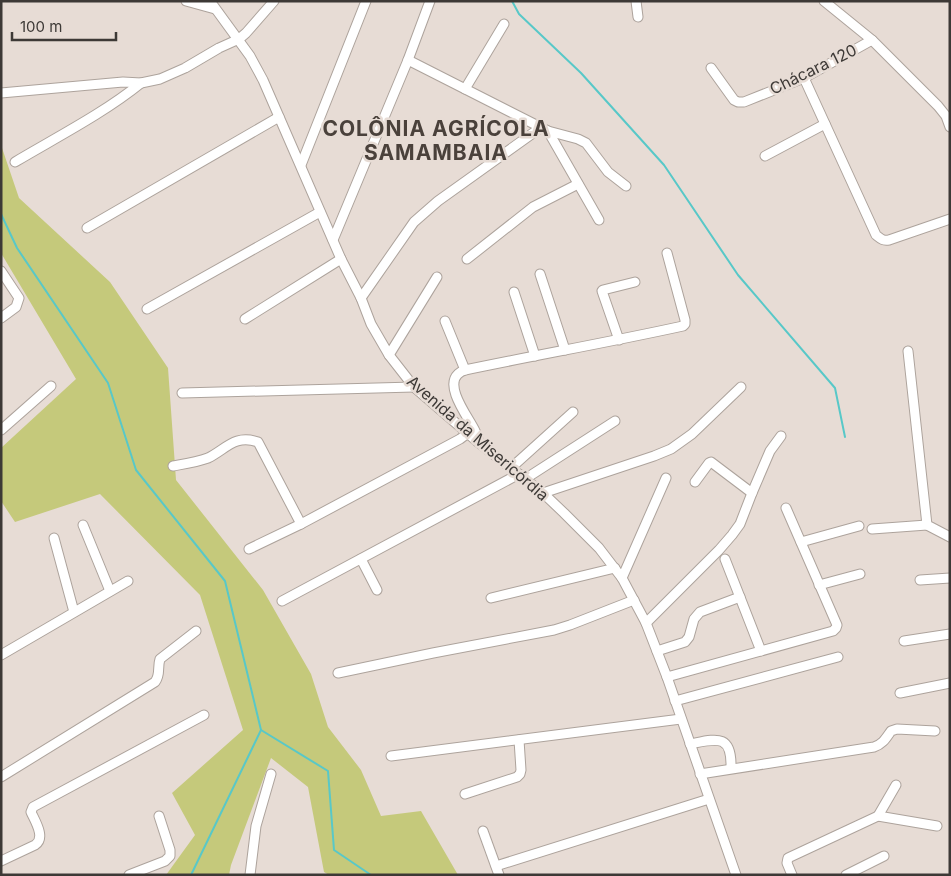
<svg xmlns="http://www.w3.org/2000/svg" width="951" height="876" font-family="Inter,sans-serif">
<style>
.green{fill:#c5c97b}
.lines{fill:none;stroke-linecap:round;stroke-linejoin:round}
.stream{stroke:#58c8c8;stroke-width:2}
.minor-casing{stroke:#ada39c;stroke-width:11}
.minor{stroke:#fff;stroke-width:9}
.labels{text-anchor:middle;stroke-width:5;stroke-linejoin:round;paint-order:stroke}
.street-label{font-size:16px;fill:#3d3936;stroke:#e7dcd5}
.district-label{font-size:21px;font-weight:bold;letter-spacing:1px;fill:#4a413b;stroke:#e7dcd5}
</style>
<rect width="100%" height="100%" fill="#e7dcd5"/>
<polygon class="green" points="1,145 19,198 110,282 168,368 176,480 263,590 311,674 328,727 361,770 381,816 421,811 458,875 329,875 324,872 308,787 271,758 231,865 229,875 166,875 195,835 172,793 243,730 200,595 100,494 15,522 1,501 1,448 76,379 1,253"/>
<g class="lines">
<g class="stream">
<polyline points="512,1 519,14 581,73 664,165 738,275 835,388 845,437"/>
<polyline points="1,214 17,248 108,383 136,470 225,581 261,730 191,875"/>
<polyline points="261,730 328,771 334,850 371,875"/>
</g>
<g class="minor-casing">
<g id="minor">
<polyline points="186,1 215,9"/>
<polyline points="210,1 250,56 263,80 341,259 361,298 371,324 389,355 414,387 479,443 543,493 564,513 599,548 622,578 646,623 667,677 736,875"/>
<polyline points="636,1 638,17"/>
<polyline points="824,1 872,40 938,106 946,116 950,127"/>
<polyline points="408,60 548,131 578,139 586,143 608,172 626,186"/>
<polyline points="711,68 734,100 738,102 744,102 804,78 872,40"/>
<path d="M804,78L876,235C881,239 883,241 889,240L950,219"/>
<polyline points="465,89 504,24"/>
<polyline points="1,93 123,82 141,83 160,79 185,68 219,48 239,39 246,33 274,1"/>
<polyline points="548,131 599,220"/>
<polyline points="765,156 825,124"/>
<path d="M15,162C57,137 104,113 141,83"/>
<polyline points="301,165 366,1"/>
<polyline points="87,228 279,117"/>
<polyline points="333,240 408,60 430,1"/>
<polyline points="467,259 533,207 578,184"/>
<polyline points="1,271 19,298 16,307 1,318"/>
<polyline points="540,274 565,350"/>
<polyline points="514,292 535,356"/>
<polyline points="361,298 414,222 438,201 540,128"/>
<polyline points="147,309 320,212"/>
<polyline points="245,319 341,259"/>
<polyline points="445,321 465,370"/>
<polyline points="619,340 602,291 603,290 635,282"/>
<polyline points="908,351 927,525 950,537"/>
<polyline points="389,355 437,277"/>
<polyline points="182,393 414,387"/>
<polyline points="1,430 51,386"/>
<path d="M479,442C478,438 477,434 475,431C469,418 444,387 458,374C460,372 462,371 465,370C537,355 610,342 683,326L685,324V320L667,253"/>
<path d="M173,466C184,464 197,462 208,458C226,449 235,434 258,442L301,524"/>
<polyline points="511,468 573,412"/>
<polyline points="525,479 615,421"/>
<polyline points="695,482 709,463 711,462 752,493"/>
<polyline points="543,493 654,456 671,449 692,434 741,387"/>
<polyline points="83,525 110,591"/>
<polyline points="872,529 927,525"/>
<polyline points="54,538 74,612"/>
<polyline points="801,542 859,526"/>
<polyline points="249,549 301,524 460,439 468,433"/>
<polyline points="361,559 377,590"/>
<polyline points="725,559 761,651"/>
<polyline points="622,578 666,478"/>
<polyline points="920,580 950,578"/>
<polyline points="819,585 860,574"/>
<polyline points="491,598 615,568"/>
<polyline points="282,601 519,474"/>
<polyline points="646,623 719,550 732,535 740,524 752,493 770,451 781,436"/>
<polyline points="904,641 950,634"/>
<polyline points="657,651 685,642 689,637 694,619 700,612 740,597"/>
<polyline points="1,655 128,581"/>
<polyline points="338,673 433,653 554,630 570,625 634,600"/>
<polyline points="667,677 833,631 836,628 837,625 786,508"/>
<polyline points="900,693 950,683"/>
<polyline points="675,701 838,657"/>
<path d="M690,744C716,739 732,733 731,768"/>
<polyline points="391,756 681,719"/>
<path d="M700,774L874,747C883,744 886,738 891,731L897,729L935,731"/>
<path d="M1,777L155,682C161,674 157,668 160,659L196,631"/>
<polyline points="465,794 517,777 520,774 521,770 519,740"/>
<polyline points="878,816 896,785"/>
<polyline points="483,831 499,875"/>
<path d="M1,861L35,845C46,838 35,821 31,812L33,807L204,715"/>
<polyline points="496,866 709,799"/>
<polyline points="129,875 165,861 170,856 170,850 159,816"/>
<polyline points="250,875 256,826 271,774"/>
<polyline points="792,875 787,863 788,858 878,816 937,826"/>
<polyline points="846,875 884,856"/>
</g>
</g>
<use href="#minor" class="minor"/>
</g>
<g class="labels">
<g class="street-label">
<text transform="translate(813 69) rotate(-26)" y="6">Chácara 120</text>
<text transform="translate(478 438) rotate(41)" y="6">Avenida da Misericórdia</text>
</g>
<g class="district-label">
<text x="436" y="136">COLÔNIA AGRÍCOLA<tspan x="436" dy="24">SAMAMBAIA</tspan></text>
</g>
</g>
<rect width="951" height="876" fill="none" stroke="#3d3936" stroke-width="5"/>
<path d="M12 32v8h104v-8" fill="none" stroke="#3d3936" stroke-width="2.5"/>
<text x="20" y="32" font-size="15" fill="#3d3936" stroke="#e7dcd5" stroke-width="4" paint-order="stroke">100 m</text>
</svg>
